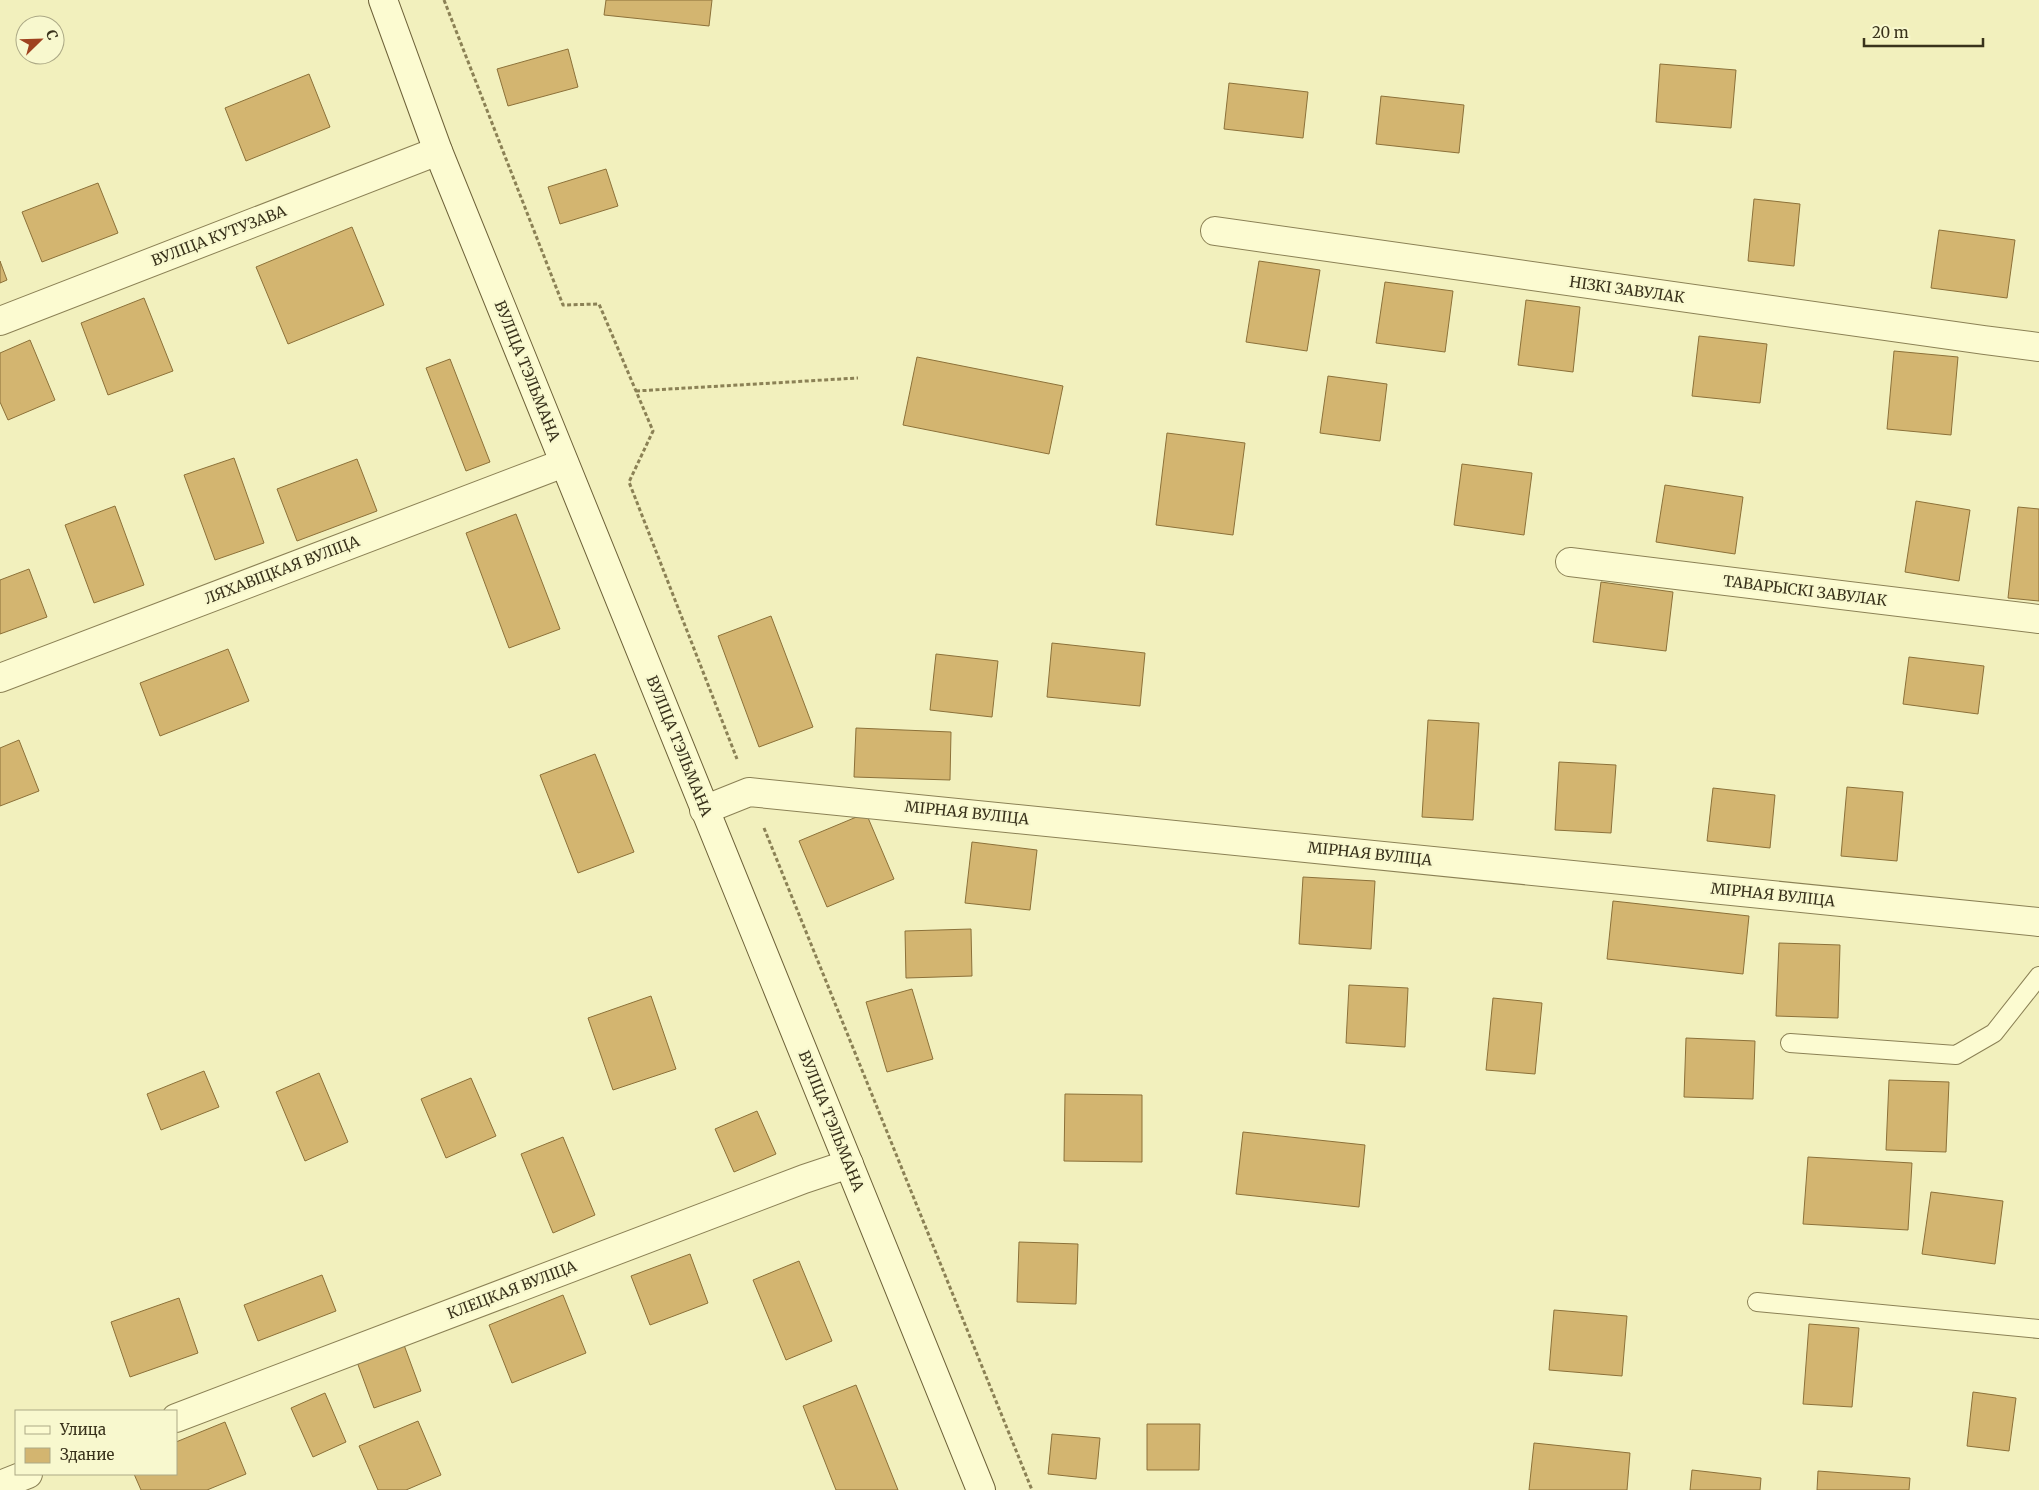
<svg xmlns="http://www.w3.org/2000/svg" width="2039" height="1490" font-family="Merriweather,serif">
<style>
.building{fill:#d3b570;stroke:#8c7139}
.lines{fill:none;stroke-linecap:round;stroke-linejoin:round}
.service-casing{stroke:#8b8155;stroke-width:20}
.minor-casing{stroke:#8b8155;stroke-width:30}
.secondary-casing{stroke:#6d6138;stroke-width:30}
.path{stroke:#8b8155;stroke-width:3;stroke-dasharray:4 2.5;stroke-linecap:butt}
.service{stroke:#fcfbd1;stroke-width:18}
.minor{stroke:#fcfbd1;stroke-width:28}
.secondary{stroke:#fcfbd1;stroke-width:28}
.labels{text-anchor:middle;stroke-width:4.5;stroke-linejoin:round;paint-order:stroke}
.street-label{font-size:15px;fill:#39321b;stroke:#f8f8ce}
</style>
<rect width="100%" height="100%" fill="#f2f0bd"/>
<g class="building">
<polygon points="606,0 712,0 709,26 604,15"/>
<polygon points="568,49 578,87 508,106 497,69"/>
<polygon points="1660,64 1736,70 1731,128 1656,122"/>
<polygon points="309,74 330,127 246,161 225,108"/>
<polygon points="1229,83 1308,92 1303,138 1224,129"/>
<polygon points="1381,96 1464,105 1459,153 1376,144"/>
<polygon points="606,169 618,206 560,224 548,187"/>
<polygon points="98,183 118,233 42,262 22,212"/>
<polygon points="1754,199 1800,204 1794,266 1748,261"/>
<polygon points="352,227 384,305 288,344 256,267"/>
<polygon points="1939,230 2015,240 2007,298 1931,288"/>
<polygon points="0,261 7,280 0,283"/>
<polygon points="1259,261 1320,270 1307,351 1246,342"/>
<polygon points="1385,282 1453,291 1445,352 1376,343"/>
<polygon points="144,298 173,371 108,395 81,323"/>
<polygon points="1526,300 1580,307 1573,372 1518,365"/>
<polygon points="1699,336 1767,344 1760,403 1692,396"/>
<polygon points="30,340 55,400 8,420 0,402 0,353"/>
<polygon points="1894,351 1958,357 1951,435 1887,429"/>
<polygon points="917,357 1063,386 1049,454 903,425"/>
<polygon points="450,359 490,462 466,471 426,368"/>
<polygon points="1328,376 1387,384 1380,441 1320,433"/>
<polygon points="1167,433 1245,443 1233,535 1156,525"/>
<polygon points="234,458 264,543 215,560 184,475"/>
<polygon points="357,459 377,511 297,541 277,489"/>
<polygon points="1462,464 1532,473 1524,535 1454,525"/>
<polygon points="1665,485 1743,497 1735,554 1656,542"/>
<polygon points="1916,501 1970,510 1959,581 1905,572"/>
<polygon points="115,506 144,585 94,603 65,525"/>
<polygon points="2018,507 2039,509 2039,601 2008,598"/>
<polygon points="516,514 560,629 509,648 466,533"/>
<polygon points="29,569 47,617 0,634 0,580"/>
<polygon points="1601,582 1673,592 1666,651 1593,642"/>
<polygon points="771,616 813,727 759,747 718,636"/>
<polygon points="1052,643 1145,653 1140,706 1047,697"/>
<polygon points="228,649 249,701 160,736 140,683"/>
<polygon points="936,654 998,661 992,717 930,710"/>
<polygon points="1909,657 1984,666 1978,714 1903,704"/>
<polygon points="1428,720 1479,723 1473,820 1422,817"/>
<polygon points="856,728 951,732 950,780 854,777"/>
<polygon points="19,740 39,791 0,806 0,748"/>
<polygon points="595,754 634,852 578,873 540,775"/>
<polygon points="1559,762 1616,765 1611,833 1555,830"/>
<polygon points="1847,787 1903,792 1897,861 1841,856"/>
<polygon points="1713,788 1775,795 1770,848 1707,841"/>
<polygon points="866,813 894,879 827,907 799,841"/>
<polygon points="972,842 1037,850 1030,910 965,903"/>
<polygon points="1303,877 1375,881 1371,949 1299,944"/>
<polygon points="1613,901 1749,916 1743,974 1607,959"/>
<polygon points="971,929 972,976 906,978 905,931"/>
<polygon points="1779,943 1840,945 1838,1018 1776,1016"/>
<polygon points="1349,985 1408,988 1405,1047 1346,1043"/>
<polygon points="912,989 933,1059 887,1072 866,1002"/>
<polygon points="651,996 676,1069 613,1090 588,1018"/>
<polygon points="1493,998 1542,1003 1535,1074 1486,1070"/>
<polygon points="1686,1038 1755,1041 1753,1099 1684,1097"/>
<polygon points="204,1071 219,1107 161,1130 147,1094"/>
<polygon points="319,1073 348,1142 305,1161 276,1092"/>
<polygon points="471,1078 496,1136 446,1158 421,1099"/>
<polygon points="1889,1080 1949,1082 1946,1152 1886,1150"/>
<polygon points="1065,1094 1142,1095 1142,1162 1064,1161"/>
<polygon points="757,1111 776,1154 734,1172 715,1129"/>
<polygon points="1243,1132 1365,1145 1359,1207 1236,1194"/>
<polygon points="563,1137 595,1215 553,1233 521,1154"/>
<polygon points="1808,1157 1912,1163 1908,1230 1803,1224"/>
<polygon points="1931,1192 2003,1201 1995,1264 1922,1254"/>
<polygon points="1019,1242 1078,1244 1076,1304 1017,1302"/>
<polygon points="690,1254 708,1303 650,1325 631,1276"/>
<polygon points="799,1261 832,1341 786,1360 753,1280"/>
<polygon points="322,1275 336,1311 258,1341 244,1305"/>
<polygon points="563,1295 586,1353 512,1383 489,1325"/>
<polygon points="179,1298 198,1353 130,1377 111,1322"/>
<polygon points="1554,1310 1627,1316 1622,1376 1549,1370"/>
<polygon points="1809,1324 1859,1328 1852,1407 1803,1404"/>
<polygon points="404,1345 421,1391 374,1408 357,1362"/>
<polygon points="856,1385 898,1490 836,1490 803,1406"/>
<polygon points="1973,1392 2016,1398 2009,1451 1967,1446"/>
<polygon points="325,1393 346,1442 313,1457 291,1408"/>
<polygon points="418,1421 441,1475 406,1490 378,1490 359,1446"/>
<polygon points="225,1422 246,1474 207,1490 141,1490 134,1474 176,1474 176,1442"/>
<polygon points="1147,1424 1200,1424 1199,1470 1147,1470"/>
<polygon points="1052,1434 1100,1438 1096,1479 1048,1474"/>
<polygon points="1534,1443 1630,1453 1627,1490 1529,1490"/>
<polygon points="1692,1470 1761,1478 1760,1490 1690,1490"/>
<polygon points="1818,1471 1910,1478 1909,1490 1817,1490"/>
</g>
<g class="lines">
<g class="service-casing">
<g id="service">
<polyline points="1790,1043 1956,1055 1994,1033 2039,976"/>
<polyline points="1757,1302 2039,1329"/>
</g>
</g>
<g class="minor-casing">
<g id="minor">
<polyline points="1215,231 1984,340 2039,347"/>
<polyline points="0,321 438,151"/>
<polyline points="1570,562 2039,619"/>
<polyline points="0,678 564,463"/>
<polyline points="704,810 749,792 2039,922"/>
<polyline points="176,1418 804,1179 849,1164"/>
<polyline points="0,1485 28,1474"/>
</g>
</g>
<g class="secondary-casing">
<polyline id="secondary" points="383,0 438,151 981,1490"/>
</g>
<g class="path">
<polyline points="444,0 563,305 599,304 653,431 629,482 737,759"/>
<polyline points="636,391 858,378"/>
<polyline points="764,828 1032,1490"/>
</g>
<use href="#service" class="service"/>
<use href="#minor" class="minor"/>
<use href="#secondary" class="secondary"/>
</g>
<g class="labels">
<g class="street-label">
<text transform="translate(219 236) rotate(-21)" y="5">ВУЛІЦА КУТУЗАВА</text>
<text transform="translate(1627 290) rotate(8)" y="5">НІЗКІ ЗАВУЛАК</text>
<text transform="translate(527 371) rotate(68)" y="5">ВУЛІЦА ТЭЛЬМАНА</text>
<text transform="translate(282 570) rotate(-21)" y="5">ЛЯХАВІЦКАЯ ВУЛІЦА</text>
<text transform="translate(1805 591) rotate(7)" y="5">ТАВАРЫСКІ ЗАВУЛАК</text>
<text transform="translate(679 746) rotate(68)" y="5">ВУЛІЦА ТЭЛЬМАНА</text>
<text transform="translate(967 813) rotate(6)" y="5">МІРНАЯ ВУЛІЦА</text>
<text transform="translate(1370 854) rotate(6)" y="5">МІРНАЯ ВУЛІЦА</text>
<text transform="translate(1773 895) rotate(6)" y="5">МІРНАЯ ВУЛІЦА</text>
<text transform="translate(831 1121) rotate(68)" y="5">ВУЛІЦА ТЭЛЬМАНА</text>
<text transform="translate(512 1290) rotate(-21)" y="5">КЛЕЦКАЯ ВУЛІЦА</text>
</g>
</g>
<rect x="15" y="1410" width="162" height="65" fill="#f8f8ce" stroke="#aca986"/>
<rect x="25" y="1426" width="25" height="8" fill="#fcfbd1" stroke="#aca986"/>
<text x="60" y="1435" font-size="15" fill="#39321b">Улица</text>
<rect x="25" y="1448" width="25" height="15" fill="#d3b570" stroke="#aca986"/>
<text x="60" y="1460" font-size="15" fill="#39321b">Здание</text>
<g transform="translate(40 40) rotate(67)"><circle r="24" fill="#f8f8ce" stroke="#aca986"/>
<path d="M0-4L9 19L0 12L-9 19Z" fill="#9f421f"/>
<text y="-8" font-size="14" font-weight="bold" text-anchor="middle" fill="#39321b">С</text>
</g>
<path d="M1864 38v8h119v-8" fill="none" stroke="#39321b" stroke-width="2.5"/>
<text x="1872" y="38" font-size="15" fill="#39321b" stroke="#f8f8ce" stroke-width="4" paint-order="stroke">20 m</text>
</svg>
